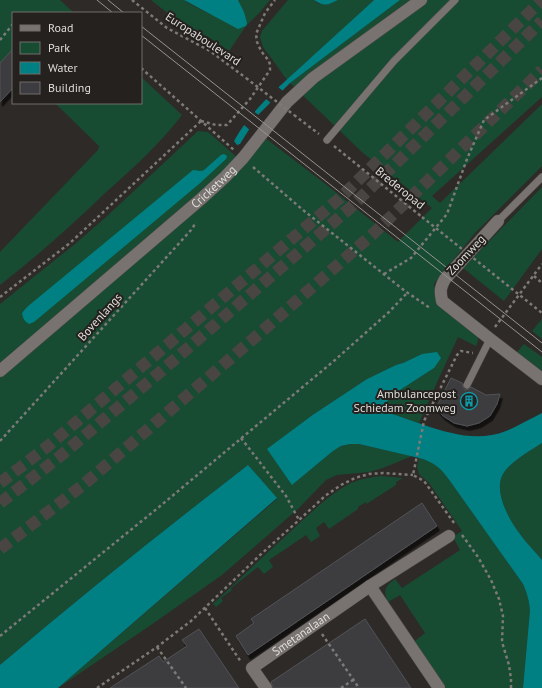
<svg xmlns="http://www.w3.org/2000/svg" width="542" height="688" font-family="'PT Sans',sans-serif">
<style>
.green{fill:#174c33}
.water{fill:#018084}
.pier{fill:#2e2a28}
.building{fill:#3c3c41;stroke:#525357;filter:url(#shadow)}
.lines{fill:none;stroke-linecap:round;stroke-linejoin:round}
.highway-tunnel{stroke:#494543;stroke-width:12;stroke-dasharray:12 6;stroke-linecap:butt}
.lane-casing{stroke:#4a4846;stroke-width:8}
.street-casing{stroke:#4a4846;stroke-width:13}
.path{stroke:#7d7a78;stroke-width:2.5;stroke-dasharray:3 3;stroke-linecap:butt}
.lane{stroke:#787370;stroke-width:7}
.street{stroke:#787370;stroke-width:12}
.tram{stroke:#969391;stroke-width:1}
.path-bridge{stroke:#7d7a78;stroke-width:2.5;stroke-dasharray:3 3;stroke-linecap:butt}
.labels{text-anchor:middle;stroke-width:4;stroke-linejoin:round;paint-order:stroke}
.street-label{font-size:12px;fill:#dfdddb;stroke:#24211e}
.poi-label{font-size:12px;fill:#dfdddb;stroke:#24211e;text-anchor:end}
</style>
<defs>
<filter id="shadow"><feDropShadow dx="2.5" dy="4.5" stdDeviation="0" flood-color="#0009"/></filter>
</defs>
<rect width="100%" height="100%" fill="#2e2a28"/>
<g class="green">
<polygon points="0,0 60,0 74,13 13,13 13,85 0,99"/>
<polygon points="151,0 184,0 188,3 212,15 244,12 238,0 270,0 260,12 246,26 229,51 210,38 185,25 170,15"/>
<polygon points="288,0 314,0 319,4 329,4 338,0 374,0 287,80 272,59 263,47 260,37 262,31"/>
<path d="M400,0H542V97L432,196L440,203L542,104V166L475,233L434,284L436,299L477,335C479,339 478,342 476,346L458,337L439,378L419,423C405,418 392,413 377,411L397,392L434,368L422,354L403,363L396,365L367,379L314,414L292,485L333,451L341,446L350,444H359L412,456L383,468L369,472L337,475L326,480L299,508L222,575L148,627L58,688L277,499L248,465C164,530 81,596 0,665V304L75,244L105,218L198,131L208,132L245,164L264,137L328,186L398,242L432,208L363,153L290,83Z"/>
<path d="M141,77L182,115C159,145 132,169 104,194C71,226 36,257 0,285V252L98,150L99,146L55,103H141Z"/>
<polygon points="542,187 542,249 504,301 463,268"/>
<polygon points="542,319 542,339 532,331"/>
<polygon points="524,344 542,357 542,371 517,352"/>
<path d="M542,443V560C535,551 526,543 520,534C509,520 493,491 503,474C511,461 530,451 542,443Z"/>
<path d="M419,458L432,462L443,471L523,584C527,593 529,600 530,610L523,688H446L415,641L425,633L400,595L388,602C383,591 385,586 395,579L402,588L460,550L453,537L462,531L429,483L419,474L417,467Z"/>
<path d="M381,476L403,478L396,482V485L371,501L367,504L366,502L358,507V509L329,529L324,522L316,528L320,536L311,542L306,535L287,548L269,560L273,567L264,574L258,567L231,588L232,590L221,598L223,601L216,607L213,604C239,579 265,555 291,531C310,514 329,494 351,483C361,479 370,477 381,476Z"/>
</g>
<g class="water">
<polygon points="184,0 238,0 244,12 247,23 246,26 238,29"/>
<path d="M314,0H338C328,5 324,7 314,0Z"/>
<path d="M374,0H400L290,83L258,115L240,144L237,145L234,141C251,110 279,87 304,64C327,43 351,21 374,0Z"/>
<path d="M224,154L227,156L226,159L199,184L34,322L29,324C24,321 23,318 22,313L27,307L193,170C197,170 200,172 204,170L221,155Z"/>
<path d="M437,352L441,358L434,368L397,392L377,411C394,413 409,420 424,425C451,434 479,442 506,431C518,426 530,419 542,413V443C530,451 511,461 503,474C493,491 509,520 520,534C526,543 535,551 542,560V688H523L530,610C529,600 527,593 523,584L450,481C441,468 434,462 419,458L359,444H350L341,446L333,451L292,485L267,449L314,414L367,379L396,365L403,363L422,354Z"/>
<path d="M248,465L277,498L58,688H0V665C81,596 164,530 248,465Z"/>
</g>
<g class="pier">
<polygon points="277,86 284,92 272,104 265,98"/>
<polygon points="253,111 260,116 251,131 243,124"/>
</g>
<g class="building">
<polygon points="13,49 13,88 0,102 0,63"/>
<polygon points="451,378 462,383 463,387 465,390 469,389 471,387 486,395 500,394 497,404 490,416 479,423 467,426 454,423 443,416 436,408"/>
<polygon points="422,503 437,526 248,655 236,636 254,623 251,619"/>
<polygon points="365,619 411,688 273,688 271,682"/>
<polygon points="199,629 239,688 110,688 159,656 163,662 187,646 182,640"/>
</g>
<g class="lines">
<g class="highway-tunnel">
<polyline points="0,483 48,446 340,198 542,0"/>
<polyline points="0,503 58,458 159,373 350,208 542,21"/>
<polyline points="0,549 83,485 252,340 374,233 542,70"/>
</g>
<g class="lane-casing">
<g id="lane">
<polyline points="327,140 394,61 455,0"/>
<polyline points="498,221 542,177"/>
<polyline points="467,385 490,339"/>
</g>
</g>
<g class="street-casing">
<g id="street">
<path d="M498,221L445,279C440,288 440,291 442,301L490,339L542,379"/>
<path id="s1" d="M0,371L201,199L225,177L243,158L287,102L313,78L421,0"/>
<polyline points="370,586 439,688"/>
<path id="s2" d="M266,688L252,668L370,586L449,536"/>
</g>
</g>
<g class="path">
<polyline points="132,0 167,28 210,51 246,78"/>
<polyline points="0,40 13,24"/>
<polyline points="141,68 234,150"/>
<polyline points="294,115 319,134"/>
<polyline points="201,121 216,125 227,125 250,99 270,70 270,65 269,61 261,51 257,42 256,34 265,13 275,0"/>
<polyline points="334,146 422,217"/>
<polyline points="253,167 303,210 405,291 430,308"/>
<polyline points="384,274 411,258 447,214 467,159 484,120 542,78"/>
<polyline points="534,276 542,283"/>
<polyline points="0,297 70,243 201,121"/>
<polyline points="495,327 542,264"/>
<polyline points="241,438 286,496 299,520"/>
<polyline points="0,441 192,229 196,222"/>
<polyline points="454,523 437,499 424,481 413,475 424,421 457,355 461,351 473,353"/>
<polyline points="462,535 478,557 491,580 499,599 503,616 502,642 509,665 511,679 511,688"/>
<polyline points="205,608 241,662"/>
<polyline points="322,634 359,688"/>
<polyline points="0,636 159,507 335,360 389,312 407,293"/>
<polyline points="157,647 186,688"/>
<polyline points="97,688 157,647 191,621 259,556 299,520 325,496 341,485 355,478 369,474 383,473 413,475"/>
<polyline points="341,688 353,680"/>
</g>
<use href="#lane" class="lane"/>
<use href="#street" class="street"/>
<g class="tram">
<polyline points="97,0 113,13"/>
<polyline points="108,0 124,13"/>
<polyline points="141,26 542,343"/>
<polyline points="141,35 542,352"/>
</g>
<g class="path-bridge">
<polyline points="246,78 294,115"/>
<polyline points="422,217 542,313"/>
</g>
</g>
<defs>
<g id="building-ring" transform="scale(0.9)"><circle r="9.5" fill="#24211e" stroke="#0f9aa8" stroke-width="1.5"/><path d="M-4-6H4V6H1V3H-1V6H-4ZM-2.5-4.3h1.7v1.8h-1.7ZM.8-4.3h1.7v1.8H.8ZM-2.5-1h1.7V.8h-1.7ZM.8-1h1.7V.8H.8Z" fill="#0f9aa8"/></g>
</defs>
<g fill-rule="evenodd">
<use href="#building-ring" x="469" y="401"/>
</g>
<g class="labels">
<g class="street-label">
<text transform="translate(203 39) rotate(33)" y="4">Europaboulevard</text>
<text dy="4" stroke="none"><textPath href="#s1" startOffset="282">Cricketweg</textPath></text>
<text transform="translate(400 188) rotate(39)" y="4">Brederopad</text>
<text transform="translate(466 255) rotate(-47)" y="4">Zoomweg</text>
<text transform="translate(100 317) rotate(-48)" y="4">Bovenlangs</text>
<text dy="4" stroke="none"><textPath href="#s2" startOffset="84">Smetanalaan</textPath></text>
</g>
<g class="poi-label">
<text x="456" y="398">Ambulancepost<tspan x="456" dy="14">Schiedam Zoomweg</tspan></text>
</g>
</g>
<rect x="12" y="12" width="130" height="92" fill="#24211e" stroke="#6f6c6a"/>
<rect x="20" y="25" width="20" height="6" fill="#787370" stroke="#6f6c6a"/>
<text x="48" y="32" font-size="12" fill="#dfdddb">Road</text>
<rect x="20" y="42" width="20" height="12" fill="#174c33" stroke="#6f6c6a"/>
<text x="48" y="52" font-size="12" fill="#dfdddb">Park</text>
<rect x="20" y="62" width="20" height="12" fill="#018084" stroke="#6f6c6a"/>
<text x="48" y="72" font-size="12" fill="#dfdddb">Water</text>
<rect x="20" y="82" width="20" height="12" fill="#3c3c41" stroke="#6f6c6a"/>
<text x="48" y="92" font-size="12" fill="#dfdddb">Building</text>
</svg>
